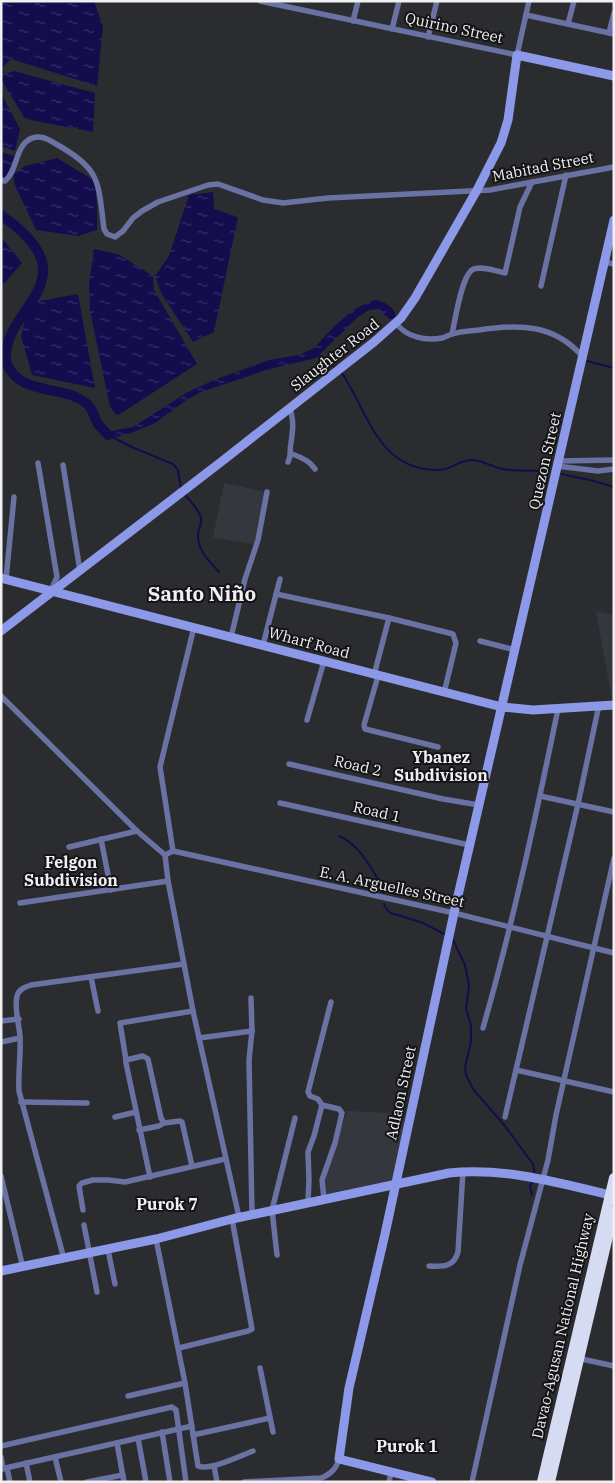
<svg xmlns="http://www.w3.org/2000/svg" width="615" height="1483" font-family="'IBM Plex Serif',serif">
<style>
.built{fill:#35373f}
.water{fill:url(#water-ripples)}
.lines{fill:none;stroke-linecap:round;stroke-linejoin:round}
.stream{stroke:#130d4e;stroke-width:2}
.river{stroke:#130d4e;stroke-width:10}
.street{stroke:#6972a3;stroke-width:5.5}
.secondary{stroke:#8c98e8;stroke-width:9}
.highway{stroke:#d6dbf4;stroke-width:10}
.labels{text-anchor:middle;stroke-width:4;stroke-linejoin:round;paint-order:stroke}
.street-label{font-size:15px;fill:#f0f0f2;stroke:#141416}
.neighbourhood-label{font-size:16px;font-weight:bold;fill:#f0f0f2;stroke:#141416}
.district-label{font-size:20px;font-weight:bold;fill:#f0f0f2;stroke:#141416}
</style>
<defs>
<pattern id="water-ripples" width="26" height="14" patternUnits="userSpaceOnUse" patternTransform="scale(1.25)"><rect width="26" height="14" fill="#130d4e"/><path d="M2 4q2-2 4 0t4 0M15 11q2-2 4 0t4 0" fill="none" stroke="#363168"/></pattern>
</defs>
<rect width="100%" height="100%" fill="#2b2c2f"/>
<g class="built">
<polygon points="224,483 266,492 255,545 213,537"/>
<polygon points="596,611 614,615 614,700 612,700"/>
<polygon points="347,1111 389,1113 403,1119 406,1124 394,1177 391,1182 325,1197 322,1185"/>
</g>
<g class="water">
<polygon points="3,1 94,1 103,27 97,86 11,59 2,68 5,74 14,71 95,93 93,132 25,119 1,79 1,4"/>
<polygon points="1,93 20,129 15,151 1,146 1,116 3,108 1,107"/>
<polygon points="1,152 20,158 8,178 1,178"/>
<polygon points="57,158 95,181 97,207 97,230 78,236 36,230 14,183 14,174 25,166"/>
<polygon points="213,192 214,209 238,217 214,332 193,342 161,293 155,276 169,256 189,195"/>
<polygon points="1,237 22,263 3,285 1,286"/>
<polygon points="94,249 118,254 153,276 154,290 197,364 117,416 110,407 90,311 89,285"/>
<polygon points="78,294 95,388 32,375 21,336 29,303"/>
<path d="M375,300C385,302 394,306 396,317L393,319H390L377,309L369,310L358,317L316,358L270,369L201,392L188,399L155,423L131,433L113,438L106,432L133,427L186,393L214,380L269,360L299,355L314,348C332,329 349,308 375,300Z"/>
</g>
<g class="lines">
<g class="stream">
<polyline points="318,355 336,368"/>
<polyline points="587,361 614,368"/>
<path d="M342,373C368,412 378,470 437,470C449,471 458,461 470,460C481,459 492,467 502,469C518,472 533,470 548,471"/>
<polyline points="108,435 134,448 173,464 178,470 181,489"/>
<polyline points="561,474 590,480 614,487"/>
<path d="M185,495C191,502 199,509 201,518C202,524 199,528 198,534C197,550 209,561 219,572"/>
<path d="M339,836C359,844 372,869 383,888L384,893"/>
<polyline points="384,904 387,910 391,913 423,923 444,934"/>
<polyline points="453,940 465,965 469,986 466,1009 471,1025 471,1042 465,1067 466,1075 473,1089 505,1126 533,1164 535,1175"/>
<polyline points="532,1195 530,1186 533,1181"/>
</g>
<path class="river" d="M1,215C96,281 0,307 6,362C20,398 63,383 87,404C93,409 94,417 98,424C101,428 105,431 108,435"/>
<g class="street">
<polyline points="260,1 517,55 529,1"/>
<polyline points="526,15 614,34"/>
<polyline points="353,21 358,1"/>
<polyline points="568,24 574,1"/>
<polyline points="392,29 399,1"/>
<polyline points="609,33 614,13"/>
<polyline points="428,37 437,1"/>
<path d="M1,180L5,181C17,172 15,147 30,139C39,134 48,139 56,144C101,169 98,181 104,229L107,234L115,237L123,231L133,218L142,211L158,202L208,185L218,184L263,200L283,203L328,198L490,190L614,167"/>
<polyline points="604,262 614,264"/>
<polyline points="541,286 566,175"/>
<path d="M396,323C406,337 425,341 442,338C446,337 449,335 452,334C461,331 471,331 479,330C519,324 554,324 582,356"/>
<path d="M452,334C455,321 462,272 474,269C483,266 496,271 505,273L520,207L532,182"/>
<path d="M292,454C301,457 310,461 315,469"/>
<polyline points="559,461 614,460"/>
<path d="M288,462C292,454 289,452 291,443C293,428 294,423 290,408"/>
<polyline points="38,463 57,577 51,590"/>
<polyline points="63,465 80,571"/>
<polyline points="557,466 598,471 614,469"/>
<polyline points="6,579 14,497"/>
<polyline points="276,594 389,618 453,634 456,643 444,693"/>
<polyline points="231,637 245,579 258,540 267,492"/>
<polyline points="480,641 515,650"/>
<polyline points="263,645 280,579"/>
<polyline points="374,675 389,618"/>
<polyline points="378,676 364,725 365,729 438,747"/>
<polyline points="1,696 137,831 165,855 168,881 193,1011 239,1217"/>
<polyline points="307,720 324,661"/>
<polyline points="289,764 443,799 479,805"/>
<polyline points="540,796 614,812"/>
<polyline points="280,803 469,845"/>
<polyline points="101,839 111,890"/>
<polyline points="69,847 137,831"/>
<polyline points="173,851 160,767 194,627"/>
<polyline points="165,855 173,851 454,913 614,953"/>
<polyline points="20,903 168,881"/>
<polyline points="91,977 98,1011"/>
<polyline points="251,998 252,1031 249,1060 252,1214"/>
<polyline points="1,1021 19,1019"/>
<path d="M483,1028C513,923 536,816 558,709"/>
<polyline points="199,1038 252,1031"/>
<polyline points="1,1042 20,1038"/>
<polyline points="126,1060 120,1023 193,1011"/>
<polyline points="516,1070 614,1092"/>
<polyline points="21,1102 87,1103"/>
<polyline points="322,1105 339,1109 342,1113 335,1143 322,1180 324,1199"/>
<polyline points="115,1117 136,1112"/>
<polyline points="505,1117 578,804 599,705"/>
<polyline points="139,1130 159,1126 164,1123"/>
<polyline points="1,1176 23,1268"/>
<polyline points="150,1177 126,1063 126,1060 143,1056 148,1059 161,1118 164,1123 180,1121 182,1122 192,1166"/>
<polyline points="308,1202 309,1180 308,1152 314,1136 322,1105 318,1099 310,1096 308,1092 331,1002"/>
<polyline points="83,1210 79,1186 82,1183 93,1180 108,1180 125,1182 225,1159"/>
<polyline points="84,1225 97,1292"/>
<path d="M156,1239L185,1383L198,1466C210,1471 240,1456 253,1451"/>
<polyline points="108,1250 115,1284"/>
<polyline points="277,1255 272,1210 295,1118"/>
<path d="M64,1259L19,1091C18,1073 21,1054 20,1036C19,1024 14,1008 17,996C19,989 25,987 31,985L184,964"/>
<path d="M429,1266C443,1267 454,1267 458,1252L463,1171"/>
<polyline points="179,1348 248,1331 252,1329 232,1219"/>
<polyline points="577,1358 614,1366"/>
<polyline points="260,1368 273,1432"/>
<polyline points="128,1396 185,1383"/>
<polyline points="162,1432 170,1482"/>
<polyline points="193,1435 270,1418"/>
<polyline points="138,1438 146,1482"/>
<polyline points="117,1443 124,1482"/>
<polyline points="1,1446 172,1407 176,1410 186,1482"/>
<polyline points="1,1457 3,1469"/>
<polyline points="55,1457 61,1482"/>
<polyline points="26,1463 30,1482"/>
<polyline points="214,1466 217,1482"/>
<polyline points="7,1468 10,1482"/>
<polyline points="1,1469 192,1426"/>
<polyline points="87,1482 123,1475"/>
<path d="M244,1482L321,1478C331,1474 336,1469 339,1459"/>
<polyline points="389,1482 391,1472"/>
<polyline points="472,1482 520,1265 548,1160 556,1115 614,858"/>
</g>
<g class="secondary">
<polyline points="1,578 502,707 533,710 614,705"/>
<polyline points="1,631 221,462 374,342 401,318 415,298 477,190 501,143 508,120 517,55 614,76"/>
<path d="M1,1271L156,1239L232,1219L449,1173C504,1167 560,1183 614,1196"/>
<polyline points="432,1482 339,1459 349,1388 385,1234 454,913 614,220"/>
</g>
<g class="highway">
<polyline points="542,1482 614,1178"/>
<polyline points="550,1482 614,1211"/>
</g>
</g>
<g class="labels">
<g class="street-label">
<text transform="translate(454 28) rotate(12)" y="5">Quirino Street</text>
<text transform="translate(543 167) rotate(-11)" y="5">Mabitad Street</text>
<text transform="translate(335 355) rotate(-38)" y="5">Slaughter Road</text>
<text transform="translate(545 461) rotate(-77)" y="5">Quezon Street</text>
<text transform="translate(309 643) rotate(15)" y="5">Wharf Road</text>
<text transform="translate(358 766) rotate(13)" y="5">Road 2</text>
<text transform="translate(377 812) rotate(13)" y="5">Road 1</text>
<text transform="translate(392 887) rotate(12)" y="5">E. A. Arguelles Street</text>
<text transform="translate(401 1093) rotate(-78)" y="5">Adlaon Street</text>
<text transform="translate(563 1326) rotate(-77)" y="5">Davao-Agusan National Highway</text>
</g>
<g class="neighbourhood-label">
<text x="441" y="763">Ybanez<tspan x="441" dy="18">Subdivision</tspan></text>
<text x="71" y="868">Felgon<tspan x="71" dy="18">Subdivision</tspan></text>
<text x="167" y="1210">Purok 7</text>
<text x="407" y="1452">Purok 1</text>
</g>
<g class="district-label">
<text x="202" y="601">Santo Niño</text>
</g>
</g>
<rect width="615" height="1483" fill="none" stroke="#f0f0f2" stroke-width="5"/>
</svg>
